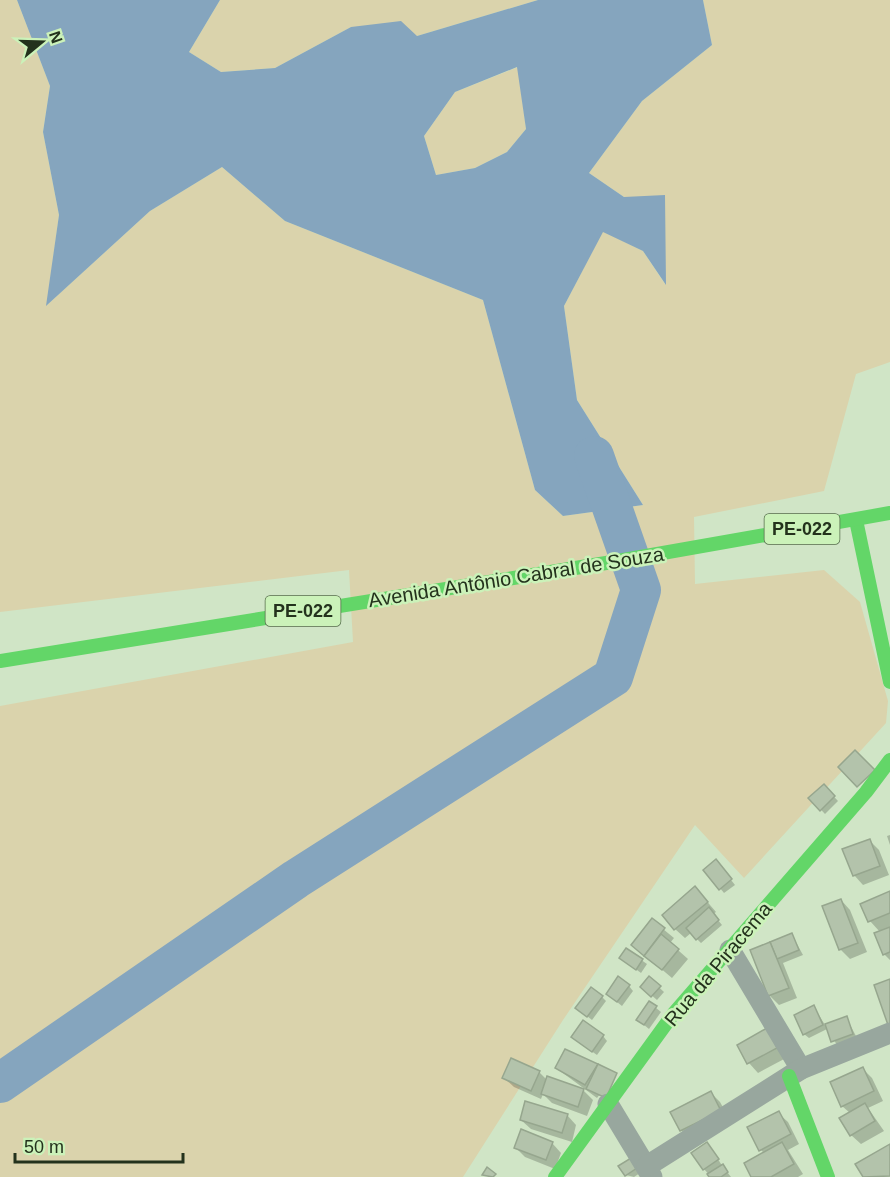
<svg xmlns="http://www.w3.org/2000/svg" width="890" height="1177" font-family="Arial,sans-serif">
<style>
.green{fill:#dad3ac}
.water{fill:#85a5be;fill-rule:evenodd}
.shadow{fill:#0003}
.lines{fill:none;stroke-linecap:round;stroke-linejoin:round}
.river{stroke:#85a5be;stroke-width:40}
.building{fill:#b3c3ab;stroke:#96a68e;stroke-width:1.5}
.street{stroke:#98a79e;stroke-width:21}
.fast{stroke:#63d668;stroke-width:14}
.labels{text-anchor:middle;stroke-width:5;stroke-linejoin:round;paint-order:stroke}
.shield{fill:#cbf2b9;stroke:#556c4b;stroke-width:1.5}
.shield-label{font-size:18px;font-weight:bold;fill:#23321c}
.street-label{font-size:20px;fill:#23321c;stroke:#cbf2b9}
</style>
<rect width="100%" height="100%" fill="#d0e5c6"/>
<g class="green">
<polygon points="0,0 17,0 50,86 43,132 59,215 47,305 150,211 222,167 285,221 483,300 535,490 563,516 643,505 577,400 564,306 603,231 643,251 665,284 624,197 589,173 642,101 712,45 703,0 890,0 890,362 856,374 824,491 694,517 695,584 824,570 860,602 888,701 886,723 744,878 695,825 563,1020 463,1177 0,1177 0,706 353,642 349,570 0,612"/>
<polygon points="220,0 538,0 417,36 351,27 275,68 221,72 189,52"/>
<polygon points="518,67 526,129 507,152 475,168 436,175 424,136 455,92"/>
</g>
<path class="water" d="M17,0H220L189,52L221,72L275,68L351,27L401,21L417,36L538,0H703L712,45L642,101L589,173L624,197L665,195L666,285L643,251L603,232L564,306L577,400L643,505L563,516L535,490L483,300L285,221L222,167L150,211L46,306L59,215L43,132L50,86ZM517,67L526,129L507,152L475,168L436,175L424,136L455,92Z"/>
<g class="shadow">
<polygon points="824,786 838,801 825,814 810,798"/>
<polygon points="890,835 890,845 887,836"/>
<polygon points="870,841 879,850 889,875 863,885 854,875"/>
<polygon points="720,866 735,885 724,893 705,870"/>
<polygon points="890,892 890,960 884,954 880,932 870,921"/>
<polygon points="704,898 716,912 713,914 722,925 701,943 691,933 685,938 675,929"/>
<polygon points="841,900 850,910 867,952 850,959 840,949"/>
<polygon points="652,920 674,938 670,943 688,959 672,978 633,945"/>
<polygon points="792,935 803,955 783,963 797,998 779,1005 770,996 752,951"/>
<polygon points="627,950 647,964 641,973 621,958"/>
<polygon points="649,978 664,992 657,1000 642,987"/>
<polygon points="629,986 633,991 622,1006 612,998"/>
<polygon points="602,997 606,1001 592,1020 582,1012"/>
<polygon points="650,1003 661,1012 649,1029 638,1020"/>
<polygon points="814,1007 825,1025 846,1017 857,1038 837,1045 827,1029 809,1038 804,1034"/>
<polygon points="766,1030 786,1058 758,1073 749,1063 739,1045"/>
<polygon points="603,1036 607,1041 597,1055 577,1041"/>
<polygon points="566,1051 616,1074 597,1098 556,1068"/>
<polygon points="863,1069 872,1078 883,1101 868,1108 884,1131 861,1144 851,1135 850,1113 842,1106"/>
<polygon points="539,1072 547,1080 583,1090 593,1100 587,1116 552,1103 543,1094 541,1099 514,1087 504,1078"/>
<polygon points="711,1093 720,1102 730,1120 691,1140 681,1130 672,1112"/>
<polygon points="778,1113 788,1122 799,1144 788,1150 803,1174 798,1177 753,1177 765,1154 761,1150"/>
<polygon points="567,1115 576,1125 572,1142 531,1129 521,1120"/>
<polygon points="552,1143 561,1153 555,1169 525,1157 515,1147"/>
<polygon points="711,1148 721,1164 731,1177 711,1177 704,1169"/>
<polygon points="631,1160 640,1173 634,1177 626,1175"/>
</g>
<g class="lines">
<polyline class="river" points="0,1083 296,879 613,677 641,590 594,456"/>
</g>
<g class="building">
<polygon points="855,750 875,770 857,787 838,767"/>
<polygon points="824,784 835,796 820,811 808,798"/>
<polygon points="870,839 880,866 853,876 842,849"/>
<polygon points="716,859 732,879 719,890 703,870"/>
<polygon points="695,886 708,902 674,930 662,915"/>
<polygon points="890,891 890,913 868,922 860,904"/>
<polygon points="841,899 858,943 839,950 822,906"/>
<polygon points="709,907 719,920 696,940 686,928"/>
<polygon points="652,918 665,928 644,956 631,945"/>
<polygon points="890,927 890,952 883,955 874,933"/>
<polygon points="792,933 799,950 777,959 770,942"/>
<polygon points="661,934 679,949 662,970 644,956"/>
<polygon points="770,942 789,988 768,996 750,950"/>
<polygon points="626,948 643,959 636,970 619,958"/>
<polygon points="618,976 630,985 617,1002 606,994"/>
<polygon points="649,976 661,986 651,997 640,987"/>
<polygon points="890,979 890,1024 888,1025 874,985"/>
<polygon points="591,987 603,996 587,1017 575,1008"/>
<polygon points="649,1001 657,1006 644,1025 636,1020"/>
<polygon points="814,1005 823,1025 803,1035 794,1015"/>
<polygon points="847,1016 853,1034 831,1042 825,1024"/>
<polygon points="583,1020 604,1035 592,1052 571,1037"/>
<polygon points="767,1028 777,1048 747,1064 737,1045"/>
<polygon points="565,1049 598,1064 585,1085 555,1068"/>
<polygon points="511,1058 540,1071 531,1091 502,1078"/>
<polygon points="598,1064 617,1073 606,1098 586,1089"/>
<polygon points="863,1067 874,1091 841,1107 830,1082"/>
<polygon points="547,1076 584,1089 578,1107 541,1094"/>
<polygon points="711,1091 721,1111 680,1131 670,1112"/>
<polygon points="525,1101 568,1114 562,1133 520,1120"/>
<polygon points="865,1103 875,1121 850,1136 839,1118"/>
<polygon points="779,1111 791,1134 759,1151 747,1127"/>
<polygon points="521,1129 553,1142 546,1160 514,1148"/>
<polygon points="707,1142 719,1159 703,1170 691,1153"/>
<polygon points="782,1142 794,1164 771,1177 751,1177 744,1163"/>
<polygon points="890,1144 890,1176 863,1177 855,1164"/>
<polygon points="631,1158 637,1168 625,1176 618,1166"/>
<polygon points="723,1164 728,1172 721,1177 709,1177 707,1174"/>
<polygon points="487,1167 496,1174 493,1177 482,1175"/>
</g>
<g class="lines">
<g class="street">
<polyline points="730,950 801,1069"/>
<polyline points="608,1104 652,1177"/>
<polyline points="647,1166 801,1069 890,1033"/>
</g>
<g class="fast">
<polyline points="856,520 890,682"/>
<polyline points="0,661 606,563 890,513"/>
<polyline points="789,1076 828,1177"/>
<polyline points="555,1177 674,1013 866,792 890,760"/>
</g>
</g>
<g class="labels">
<g class="shield">
<rect x="764.5" y="514" width="75" height="30" rx="4.5"/>
<rect x="265.5" y="596" width="75" height="30" rx="4.5"/>
</g>
<g class="shield-label">
<text x="802" y="535">PE-022</text>
<text x="303" y="617">PE-022</text>
</g>
<g class="street-label">
<text transform="translate(516 577) rotate(-9)" y="7">Avenida Antônio Cabral de Souza</text>
<text transform="translate(718 964) rotate(-50)" y="7">Rua da Piracema</text>
</g>
</g>
<g transform="translate(42 42) rotate(71)" stroke="#cbf2b9" stroke-width="4.5" paint-order="stroke">
<path d="M0-4.5L10 22L0 15L-10 22Z" fill="#23321c"/>
<text y="-9" font-size="16" font-weight="bold" text-anchor="middle" fill="#23321c">N</text>
</g>
<path d="M15 1153v9h168v-9" fill="none" stroke="#23321c" stroke-width="3"/>
<text x="24" y="1153" font-size="18" fill="#23321c" stroke="#cbf2b9" stroke-width="4.5" paint-order="stroke">50 m</text>
</svg>
